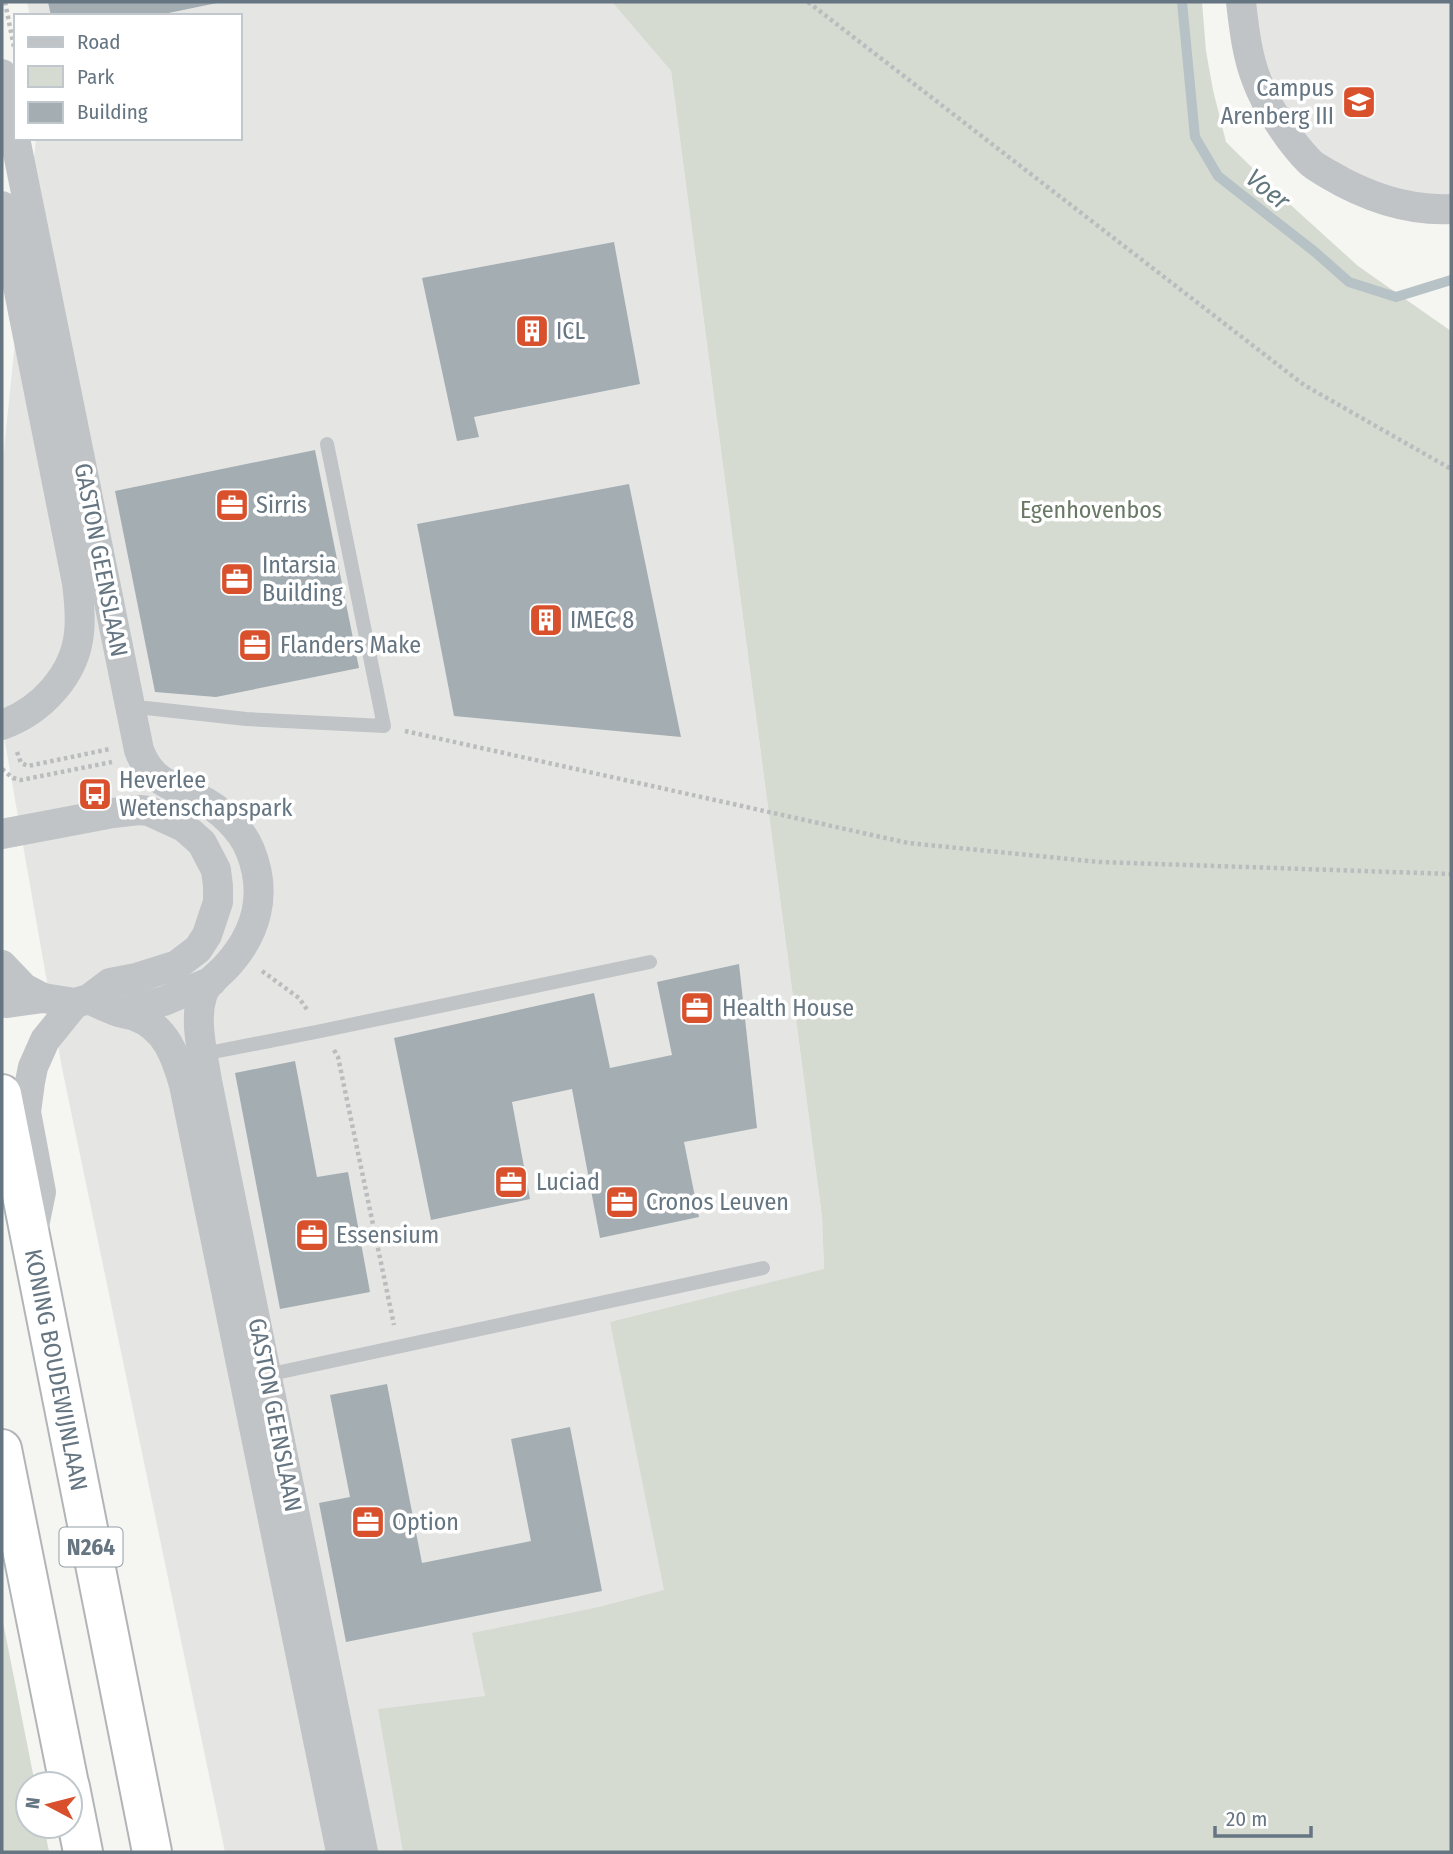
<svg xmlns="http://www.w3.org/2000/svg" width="1453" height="1854" font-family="'Fira Sans Condensed',sans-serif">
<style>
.built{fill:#e5e6e4}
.green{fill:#d6dbd2}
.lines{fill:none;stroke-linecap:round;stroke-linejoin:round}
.stream{stroke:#b7c2c6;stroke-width:10}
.building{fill:#a4adb2}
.highway-casing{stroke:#b1b5b8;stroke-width:42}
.path{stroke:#babcbe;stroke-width:4.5;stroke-dasharray:3.5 3.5;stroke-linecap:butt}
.lane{stroke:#c0c4c7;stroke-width:14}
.street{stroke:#c0c4c7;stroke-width:30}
.highway{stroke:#fff;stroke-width:38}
.labels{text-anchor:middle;stroke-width:7;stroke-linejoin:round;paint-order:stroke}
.shield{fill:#fff;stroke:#939ea7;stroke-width:2}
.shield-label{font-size:23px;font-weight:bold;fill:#657581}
.poi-label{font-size:24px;fill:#657581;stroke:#fff;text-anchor:start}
.park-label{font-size:24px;fill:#687864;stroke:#fff}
.street-label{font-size:24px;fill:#657581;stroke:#fff}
.water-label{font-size:26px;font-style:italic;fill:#61777e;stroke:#fff}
</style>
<rect width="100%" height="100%" fill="#f5f5f1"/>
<g class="built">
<polygon points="27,2 612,2 671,71 822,1217 841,1709 903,1852 225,1852 62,1068 2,725 2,469 36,138 240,138 240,16 30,16"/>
<polygon points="1241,2 1451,2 1451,209 1389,201 1278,122"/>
</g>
<g class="green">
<polygon points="612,2 1202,2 1206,51 1213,90 1226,142 1283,198 1358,266 1451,331 1451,1852 403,1852 378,1709 485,1696 472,1633 599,1607 664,1590 610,1322 824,1269 822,1217 671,71"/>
<polygon points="2,1617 35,1784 28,1784 28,1826 44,1826 49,1852 2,1852"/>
</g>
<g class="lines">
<polyline class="stream" points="1182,2 1195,137 1218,176 1315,252 1349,282 1396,297 1451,280"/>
</g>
<g class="building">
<polygon points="48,2 217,2 217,3 154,16 51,16"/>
<polygon points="614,242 640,384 474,417 479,437 457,441 422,278"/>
<polygon points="315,450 359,668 216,697 155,692 115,491"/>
<polygon points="629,484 681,737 454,716 417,524"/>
<polygon points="739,964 757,1128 684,1142 699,1217 600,1238 572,1089 512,1102 530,1199 431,1220 394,1038 594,993 610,1068 672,1055 657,982"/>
<polygon points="295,1061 317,1177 348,1172 370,1292 280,1309 235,1073"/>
<polygon points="387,1384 422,1563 531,1541 511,1439 570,1427 602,1591 346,1642 319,1503 350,1497 330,1395"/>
</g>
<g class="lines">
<g class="highway-casing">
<g id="highway">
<polyline points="2,1094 152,1852"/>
<polyline points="2,1449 69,1784"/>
<polyline points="70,1787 83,1852"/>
</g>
</g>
<g class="path">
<polyline points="5,2 14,47"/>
<polyline points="808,2 1304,385 1451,469"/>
<polyline points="405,731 908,843 1099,862 1451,874"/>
<polyline points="17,752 21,763 28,766 110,749"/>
<polyline points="2,769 13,778 21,780 112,762"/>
<polyline points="262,971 299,998 308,1011"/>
<polyline points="334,1050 338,1057 394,1325"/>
</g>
<g class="lane">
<polyline points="146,708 246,719 384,726 327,444"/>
<polyline points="203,1054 321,1031 650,962"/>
<polyline points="262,1376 763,1268"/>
</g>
<g class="street">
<path d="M1241,2C1244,28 1247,56 1257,81C1266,106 1291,143 1310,162C1315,167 1322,170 1328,174C1365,196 1408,211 1451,209"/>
<path d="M2,74L139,750C151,782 170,785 198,798C219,808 241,828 250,850C268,894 257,934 225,968C217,976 205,984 202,996C194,1022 203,1054 207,1081L363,1852"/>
<path d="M2,206L77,583C79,599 81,616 79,633C75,675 41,711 2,725"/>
<polyline points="2,834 113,813 139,810 149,811 184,827 202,843 216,870 218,886 218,902 207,935 198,949 177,965 136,978 110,983 89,999 75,1003 43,998 7,1003 2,1002"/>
<polyline points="2,965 24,988 43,998"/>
<path d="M89,999C99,1004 109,1009 119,1012C125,1014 130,1014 135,1016C166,1027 176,1057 184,1085L341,1852"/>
<polyline points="119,1012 164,1001 212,981"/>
<polyline points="33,1231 41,1192 26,1112 30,1082 33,1067 45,1040 75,1003"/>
</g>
<use href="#highway" class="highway"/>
</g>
<defs>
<g id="university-square" transform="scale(1.75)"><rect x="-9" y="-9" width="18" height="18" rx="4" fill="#d9512c" stroke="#fff"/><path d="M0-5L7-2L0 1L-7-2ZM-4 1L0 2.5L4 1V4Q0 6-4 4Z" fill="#fff"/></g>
<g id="building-square" transform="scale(1.75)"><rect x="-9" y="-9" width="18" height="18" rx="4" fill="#d9512c" stroke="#fff"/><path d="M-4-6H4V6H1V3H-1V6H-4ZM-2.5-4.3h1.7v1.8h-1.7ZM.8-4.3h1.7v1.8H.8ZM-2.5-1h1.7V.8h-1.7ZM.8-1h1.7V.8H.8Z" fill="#fff"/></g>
<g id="office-square" transform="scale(1.75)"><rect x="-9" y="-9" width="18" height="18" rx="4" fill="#d9512c" stroke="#fff"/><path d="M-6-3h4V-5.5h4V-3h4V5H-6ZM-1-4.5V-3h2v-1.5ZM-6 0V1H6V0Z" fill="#fff"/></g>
<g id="bus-square" transform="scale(1.75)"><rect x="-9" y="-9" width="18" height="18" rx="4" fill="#d9512c" stroke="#fff"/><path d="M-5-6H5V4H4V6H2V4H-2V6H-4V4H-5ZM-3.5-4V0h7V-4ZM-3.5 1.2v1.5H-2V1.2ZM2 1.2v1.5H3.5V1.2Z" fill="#fff"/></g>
</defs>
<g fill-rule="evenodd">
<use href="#university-square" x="1359" y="102"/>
<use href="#building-square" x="532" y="331"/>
<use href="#office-square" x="232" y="505"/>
<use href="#office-square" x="237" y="579"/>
<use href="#building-square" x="546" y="620"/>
<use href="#office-square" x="255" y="645"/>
<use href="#bus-square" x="95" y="794"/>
<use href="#office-square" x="697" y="1008"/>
<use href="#office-square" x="511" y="1182"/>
<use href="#office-square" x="622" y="1202"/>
<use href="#office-square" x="312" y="1235"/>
<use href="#office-square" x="368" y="1522"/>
</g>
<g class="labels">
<rect class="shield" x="59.5" y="1527.5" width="63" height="39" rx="5"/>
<g class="shield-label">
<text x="91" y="1555">N264</text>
</g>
<g class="poi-label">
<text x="1334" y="96" text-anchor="end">Campus<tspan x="1334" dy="28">Arenberg III</tspan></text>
<text x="556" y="339">ICL</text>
<text x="256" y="513">Sirris</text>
<text x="262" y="573">Intarsia<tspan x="262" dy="28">Building</tspan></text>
<text x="570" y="628">IMEC 8</text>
<text x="280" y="653">Flanders Make</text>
<text x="119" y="788">Heverlee<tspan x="119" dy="28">Wetenschapspark</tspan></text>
<text x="722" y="1016">Health House</text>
<text x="536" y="1190">Luciad</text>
<text x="646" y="1210">Cronos Leuven</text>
<text x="336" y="1243">Essensium</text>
<text x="392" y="1530">Option</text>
</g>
<g class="park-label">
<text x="1091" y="518">Egenhovenbos</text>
</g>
<g class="street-label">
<text transform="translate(101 560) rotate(79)" y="8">GASTON GEENSLAAN</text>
<text transform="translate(56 1370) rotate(79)" y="8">KONING BOUDEWIJNLAAN</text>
<text transform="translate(275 1415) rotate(79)" y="8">GASTON GEENSLAAN</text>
</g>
<g class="water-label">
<text transform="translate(1268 189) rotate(39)" y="9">Voer</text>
</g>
</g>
<rect width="1453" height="1854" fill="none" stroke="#657581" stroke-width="7"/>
<rect x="14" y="14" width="228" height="126" fill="#ffffff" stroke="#c1c8cd" stroke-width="2"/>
<rect x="28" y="37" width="35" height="10" fill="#c0c4c7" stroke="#c1c8cd" stroke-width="2"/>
<text x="77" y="49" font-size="21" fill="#657581">Road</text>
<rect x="28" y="66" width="35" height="21" fill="#d6dbd2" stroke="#c1c8cd" stroke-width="2"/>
<text x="77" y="84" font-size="21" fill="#657581">Park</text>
<rect x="28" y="102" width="35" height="21" fill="#a4adb2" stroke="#c1c8cd" stroke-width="2"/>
<text x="77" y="119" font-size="21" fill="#657581">Building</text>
<g transform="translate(49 1805) rotate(277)"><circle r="33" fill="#ffffff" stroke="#c1c8cd" stroke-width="2"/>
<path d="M0-5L12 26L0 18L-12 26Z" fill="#d9512c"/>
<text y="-10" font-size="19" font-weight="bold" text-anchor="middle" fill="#657581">N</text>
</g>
<path d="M1215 1826v10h96v-10" fill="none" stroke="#657581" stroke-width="3.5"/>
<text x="1226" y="1826" font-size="21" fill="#657581" stroke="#ffffff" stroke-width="5" paint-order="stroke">20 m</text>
</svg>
